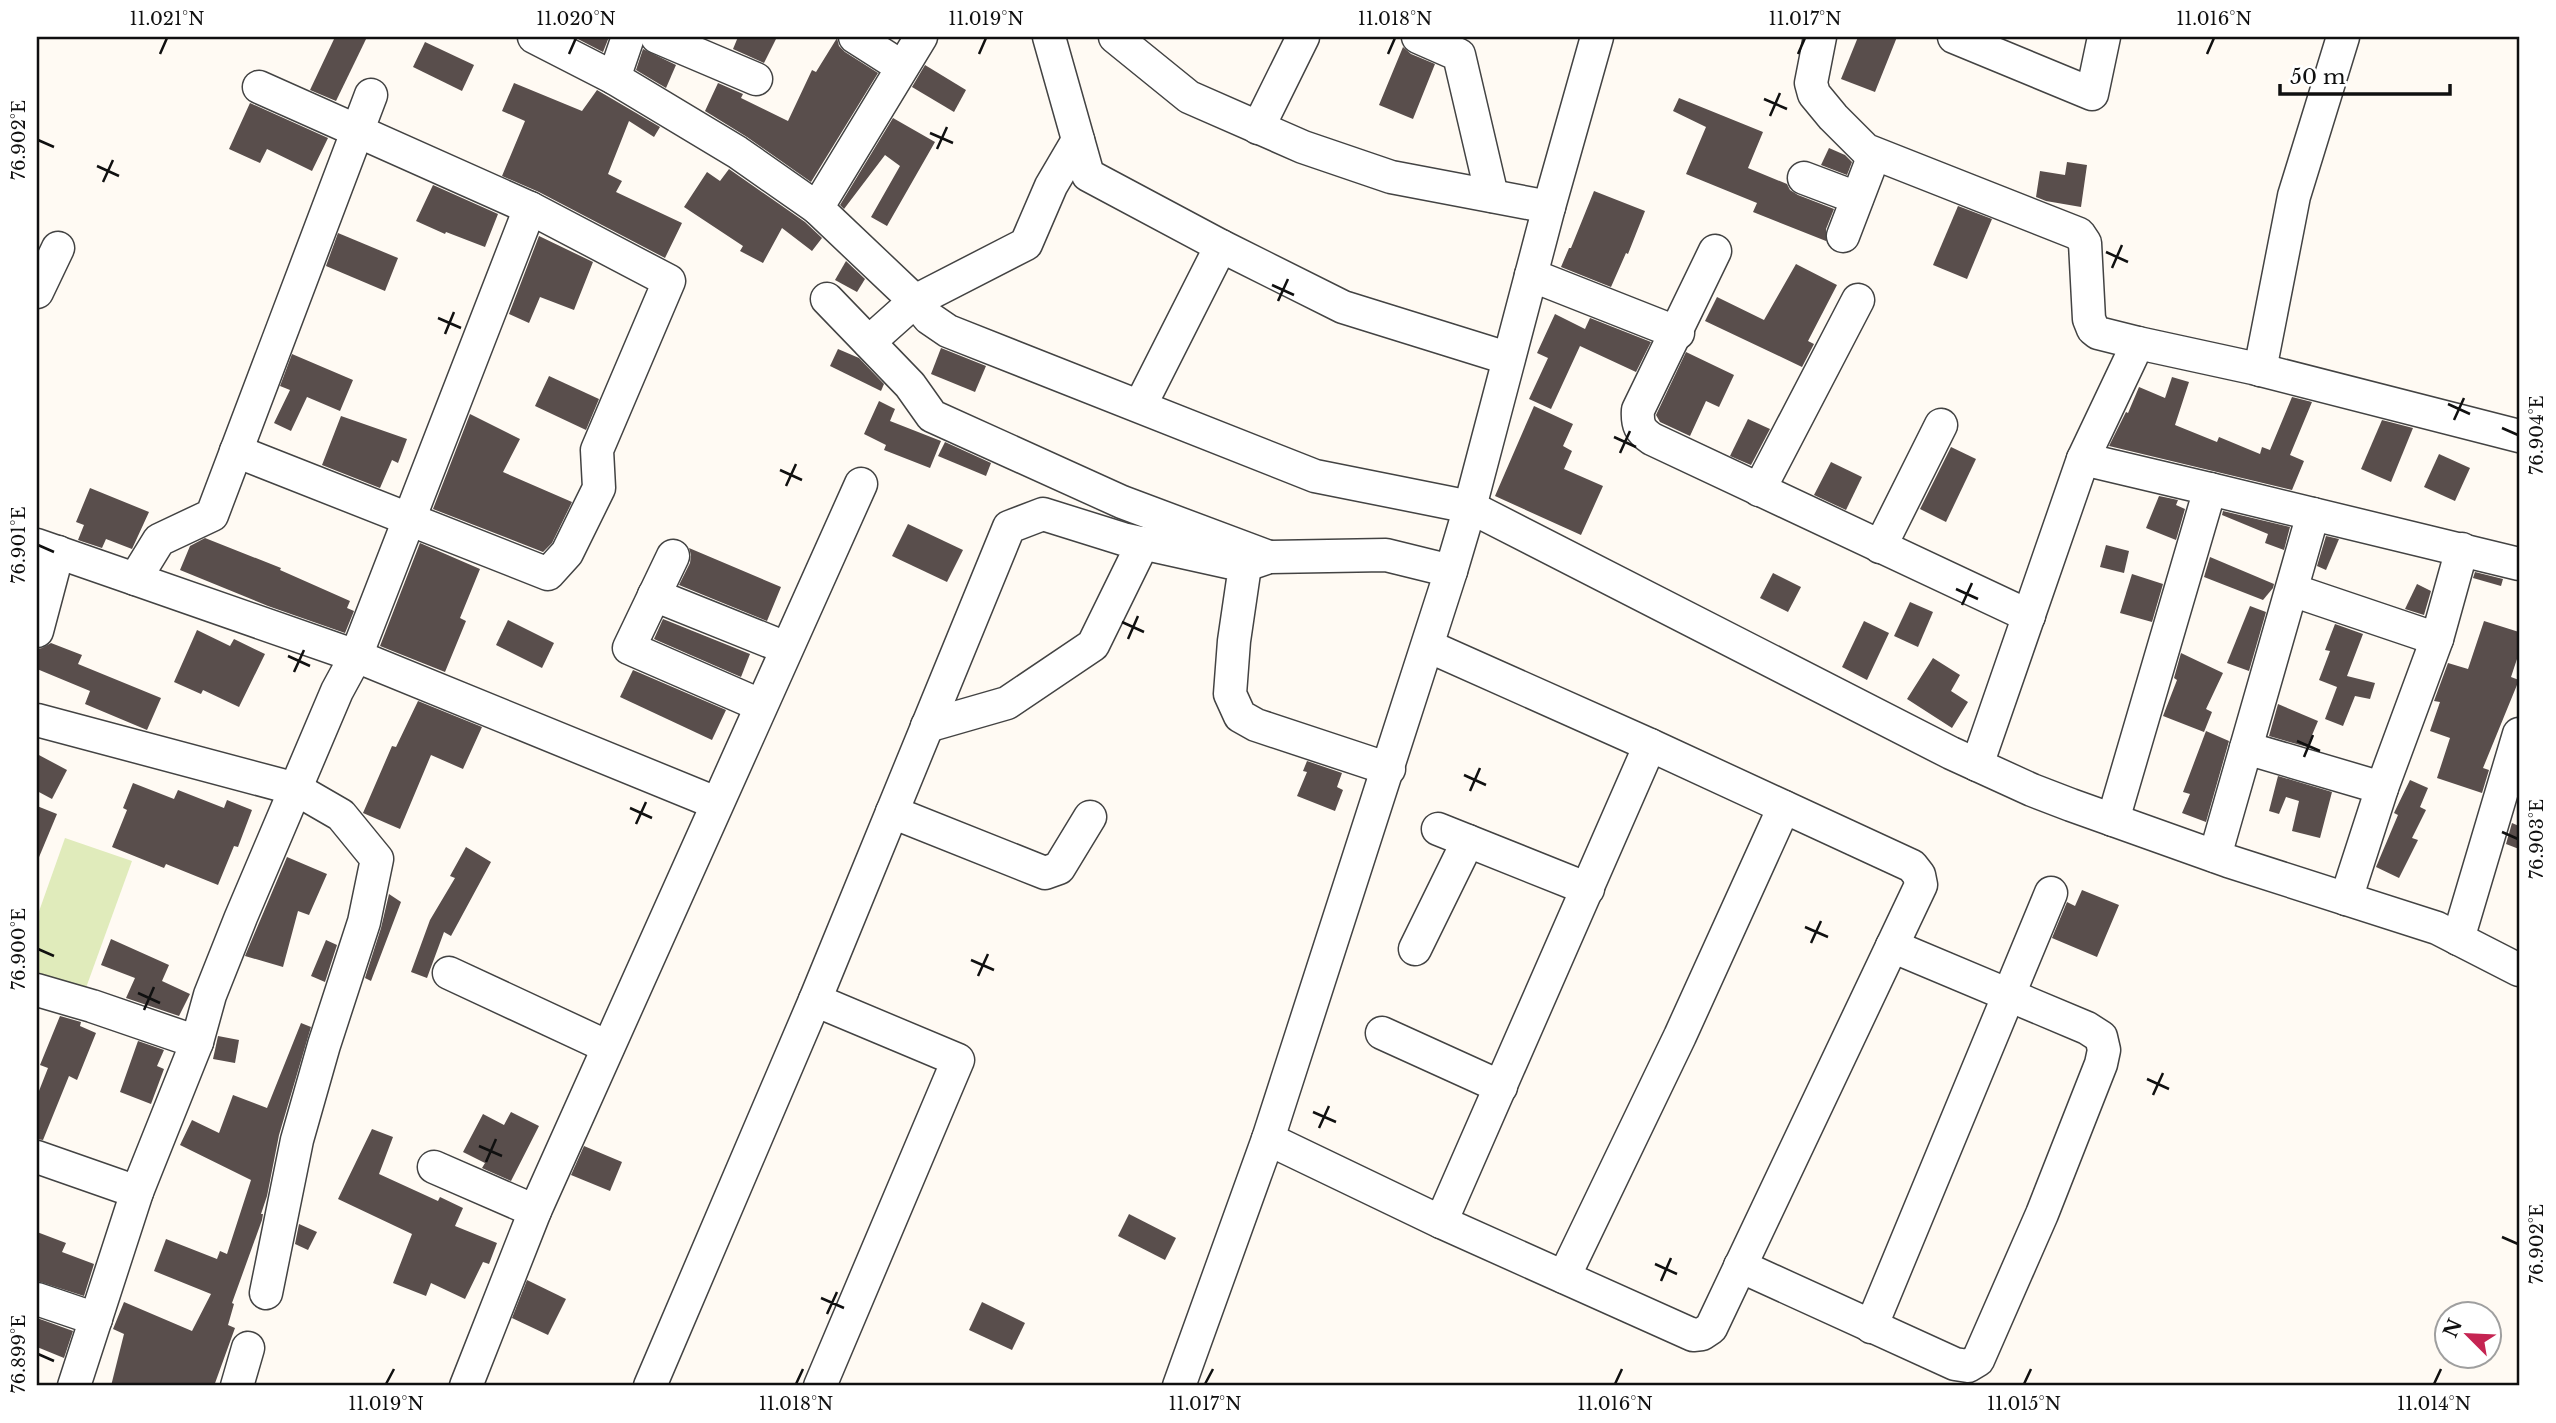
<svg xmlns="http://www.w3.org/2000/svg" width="2556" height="1423" font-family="'Libre Baskerville',serif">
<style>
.green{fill:#e0ebbb}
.building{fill:#594e4c}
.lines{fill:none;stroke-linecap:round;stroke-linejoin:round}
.minor-casing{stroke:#434343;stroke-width:35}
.minor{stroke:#fff;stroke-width:32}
.ticks{fill:none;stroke:#101010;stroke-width:2.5}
.neatline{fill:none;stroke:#101010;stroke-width:2.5}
.ticks-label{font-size:18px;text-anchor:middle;fill:#101010}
</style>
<rect width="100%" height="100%" fill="#fffaf3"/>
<polygon class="green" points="65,838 132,861 83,996 37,982 37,917"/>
<g class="building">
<polygon points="335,37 367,37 336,101 310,90"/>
<polygon points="574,37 609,37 603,52"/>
<polygon points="738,37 777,37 764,63 733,49"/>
<polygon points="1858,37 1897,37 1875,92 1841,79"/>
<polygon points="837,38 839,46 845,52 878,73 811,182 747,137 705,111 718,83 743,94 741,98 788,121 812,70 816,72"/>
<polygon points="425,42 474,65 462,91 413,67"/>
<polygon points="1403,47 1411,54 1435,64 1413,119 1379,105"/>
<polygon points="643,49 676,65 666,88 636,70"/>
<polygon points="925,65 966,90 954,112 912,87"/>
<polygon points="514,83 582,111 597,90 660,127 654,137 629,121 608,174 622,181 616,192 682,223 665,258 539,192 502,176 525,121 502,111"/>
<polygon points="1679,98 1763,132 1748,168 1787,184 1790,190 1798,195 1834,209 1826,229 1826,241 1753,212 1757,203 1686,174 1706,127 1673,111"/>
<polygon points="250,103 328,138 312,171 267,149 260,163 229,149"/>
<polygon points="893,118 935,142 887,226 871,217 900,166 885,155 844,209 840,205"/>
<polygon points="1829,148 1845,155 1852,162 1847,175 1821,165"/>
<polygon points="2067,162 2087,165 2081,207 2046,201 2036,197 2040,171 2065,175"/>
<polygon points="729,169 805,222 822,238 812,251 782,228 763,263 740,251 743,246 684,207 707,172 720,181"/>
<polygon points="433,185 498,214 485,247 446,232 445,234 416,221"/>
<polygon points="1594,191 1645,211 1628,254 1626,253 1611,287 1561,267 1569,248 1571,248"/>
<polygon points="1958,206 1992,219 1967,279 1933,265"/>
<polygon points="338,233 398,258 385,291 326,266"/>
<polygon points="539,236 593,262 574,310 540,297 529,323 509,314"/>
<polygon points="846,261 865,279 857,292 835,280"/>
<polygon points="1796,264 1837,285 1808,341 1814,344 1802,367 1705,321 1717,297 1764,320"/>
<polygon points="1555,314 1585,329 1590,318 1651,342 1636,372 1580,346 1551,409 1529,399 1548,358 1537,353"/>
<polygon points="941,348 986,366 975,392 931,374"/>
<polygon points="838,349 859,358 884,384 881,391 830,366"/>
<polygon points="1686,352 1734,375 1719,407 1706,401 1690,436 1660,422 1656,415"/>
<polygon points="292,354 353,380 340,411 307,397 291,431 274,423 290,390 280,386"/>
<polygon points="549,376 599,399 586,430 535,406"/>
<polygon points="2172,377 2189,382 2175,425 2217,442 2219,437 2260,454 2262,447 2270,450 2292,397 2312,402 2290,455 2304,461 2292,490 2109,446 2126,412 2128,413 2139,387 2165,398"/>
<polygon points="879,401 895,409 890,421 941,441 930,468 884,450 886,445 864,434"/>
<polygon points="1534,406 1573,424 1563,446 1572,451 1564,469 1603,486 1581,535 1495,496"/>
<polygon points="470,414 520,439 503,472 572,502 552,543 543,552 433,509"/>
<polygon points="341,416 407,439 398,463 392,460 380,488 322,465"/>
<polygon points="1748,419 1770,429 1751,465 1730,456"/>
<polygon points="2382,420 2413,428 2391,482 2361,469"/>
<polygon points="945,442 991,463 986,476 938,456"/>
<polygon points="1951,447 1976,459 1946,522 1920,509"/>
<polygon points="2439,454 2470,468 2455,501 2424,487"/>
<polygon points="1831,462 1862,477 1846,510 1814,495"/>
<polygon points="90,488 149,512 132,549 106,539 102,548 78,540 84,525 76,522"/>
<polygon points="2159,496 2178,500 2176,505 2185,509 2176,540 2146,528"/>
<polygon points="2223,511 2290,527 2284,550 2265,543 2268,534 2222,515"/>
<polygon points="908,524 963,550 947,582 892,556"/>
<polygon points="2326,536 2339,539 2326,570 2317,566"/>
<polygon points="205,538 281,568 280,570 350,601 347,608 354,611 345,633 268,606 180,570 190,546"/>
<polygon points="420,543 480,569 460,618 466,621 445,672 380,646"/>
<polygon points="2106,545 2129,551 2124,573 2100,567"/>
<polygon points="689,548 781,587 767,621 679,585 690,563 691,555"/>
<polygon points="2210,557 2274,584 2273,588 2263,600 2204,577"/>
<polygon points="2475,572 2503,579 2501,586 2473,578"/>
<polygon points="1773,573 1801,587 1788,612 1760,598"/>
<polygon points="2132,574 2163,584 2152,622 2120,613"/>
<polygon points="2417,584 2431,591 2424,615 2405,609"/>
<polygon points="1910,602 1933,612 1918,647 1894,636"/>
<polygon points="2250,606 2266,612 2249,671 2227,663"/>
<polygon points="663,619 750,654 741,677 654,639"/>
<polygon points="508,620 554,643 542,668 496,645"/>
<polygon points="1864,621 1889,633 1867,680 1842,667"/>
<polygon points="2484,621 2519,632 2519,653 2511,677 2519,680 2483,768 2489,770 2482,793 2437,778 2450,738 2430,731 2440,702 2434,701 2448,663 2468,669"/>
<polygon points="2335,624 2363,634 2347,676 2375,683 2370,699 2355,696 2343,726 2325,719 2337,687 2319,680 2330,651 2325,650"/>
<polygon points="197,630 230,646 234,639 265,654 239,707 203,690 201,694 174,682"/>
<polygon points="51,643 82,655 78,664 161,698 147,730 85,704 90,691 37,669 37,649 42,648"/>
<polygon points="2181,653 2223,673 2206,709 2212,712 2204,732 2163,716 2177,680 2174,678"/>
<polygon points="1933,658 1960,675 1951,691 1968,702 1952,728 1907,699"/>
<polygon points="633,670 726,710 712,740 620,697"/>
<polygon points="418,701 482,727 463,769 431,755 400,829 363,813 392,746 396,747"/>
<polygon points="2278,704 2318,721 2307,747 2269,736"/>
<polygon points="2206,731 2229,741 2206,822 2182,813 2190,794 2183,792"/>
<polygon points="37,754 67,770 52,799 37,791"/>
<polygon points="1307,761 1342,773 1337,787 1343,790 1335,811 1297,796 1307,772 1303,771"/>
<polygon points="2278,776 2332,792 2320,838 2292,831 2299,801 2286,797 2279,814 2269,811"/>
<polygon points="2410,780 2428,788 2420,807 2426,810 2412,838 2418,840 2399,878 2376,867 2398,815 2394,813"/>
<polygon points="133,783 174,799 178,790 224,808 227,800 252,810 238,847 234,846 218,885 166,864 164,868 112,847 127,810 123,808"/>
<polygon points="37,806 57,814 37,862"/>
<polygon points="2512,823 2519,826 2519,849 2506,844"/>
<polygon points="466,847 491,862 451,936 444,932 427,978 411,972 430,920 455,878 450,876"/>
<polygon points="287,857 327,874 309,915 298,911 283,967 245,956"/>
<polygon points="2082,890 2119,905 2097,957 2052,938 2067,902 2075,906"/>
<polygon points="389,894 401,902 371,981 365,978 381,928"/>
<polygon points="111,939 169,965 162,981 190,994 179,1016 126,998 135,978 101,965"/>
<polygon points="326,940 337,945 325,982 311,976"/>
<polygon points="60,1016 81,1022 80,1026 96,1033 77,1080 69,1076 43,1140 37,1139 37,1096 48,1068 40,1065"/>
<polygon points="301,1023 311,1027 279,1135 267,1196 261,1214 263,1214 262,1220 232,1303 234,1304 228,1325 235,1328 214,1386 111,1386 124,1334 113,1329 124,1302 192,1331 211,1294 154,1271 166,1239 217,1259 220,1251 227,1254 251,1180 180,1145 192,1120 219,1133 233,1095 267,1108"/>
<polygon points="218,1036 239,1040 235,1063 213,1059"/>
<polygon points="138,1041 164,1050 157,1066 164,1069 151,1104 120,1092"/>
<polygon points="511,1112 539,1126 511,1181 482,1168 485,1163 463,1152 483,1114 504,1125"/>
<polygon points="372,1129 393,1137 379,1174 438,1201 440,1197 463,1208 455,1226 497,1243 489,1264 483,1262 465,1299 431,1283 426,1296 393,1283 412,1234 338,1199"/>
<polygon points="584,1146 622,1162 610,1191 571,1175"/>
<polygon points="1129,1214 1176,1238 1165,1260 1118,1236"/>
<polygon points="299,1224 317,1232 308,1250 295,1244"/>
<polygon points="37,1232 66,1243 62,1252 94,1264 84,1296 37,1281"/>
<polygon points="527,1280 566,1299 548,1335 512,1318"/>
<polygon points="982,1302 1025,1323 1012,1350 969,1330"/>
<polygon points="37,1318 73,1331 64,1358 37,1347"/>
</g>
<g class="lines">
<g class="minor-casing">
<g id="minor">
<polyline points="534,37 614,78 737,152 817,208 915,301 929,318 948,331 1315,476 1470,507 1951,753 2032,790 2071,805 2228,861 2437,928 2519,970"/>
<polyline points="657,37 756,79"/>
<polyline points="855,37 902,67"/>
<polyline points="1049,37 1088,175 1221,246 1343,307 1507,358"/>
<polyline points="1115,37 1189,97 1303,147 1391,177 1549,207"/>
<polyline points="1418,37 1459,55 1492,196"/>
<polyline points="1820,37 1811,83 1814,94 1833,117 1866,150 2079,234 2085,243 2089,319 2093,329 2098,333 2138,343"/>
<polyline points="1954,37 2092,94 2104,37"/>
<polyline points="614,78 628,37"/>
<polyline points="1258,128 1303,37"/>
<polyline points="1804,178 1857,198"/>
<polyline points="817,208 921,37"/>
<polyline points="1843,236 1874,155"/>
<path d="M1715,251L1638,410C1637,425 1640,431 1652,439L2029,616"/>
<polyline points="1531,275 1678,333"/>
<polyline points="37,292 58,248"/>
<polyline points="827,299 910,385 932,416 1122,502 1269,557"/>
<polyline points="869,342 915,301 1026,244 1051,186 1078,140"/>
<polyline points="2260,370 2294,196 2343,37"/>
<polyline points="1140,406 1221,246"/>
<polyline points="236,451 548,574 567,553 599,488 597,450 669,281 530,208 259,87"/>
<polyline points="2083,459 2210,489 2113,820"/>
<polyline points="2210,489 2519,564"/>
<polyline points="1759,490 1858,300"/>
<polyline points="37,545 135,579 159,540 212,515 371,95"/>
<polyline points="1880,547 1941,425"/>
<polyline points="673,556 629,648 760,705"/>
<polyline points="1249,564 1269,557 1386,555 1451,571"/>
<polyline points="135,579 356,656 530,208"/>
<polyline points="2292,590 2437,639"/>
<polyline points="654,595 786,648"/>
<polyline points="37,631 58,552"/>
<polyline points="37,720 296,789 341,815 377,859 364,922 324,1045 297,1140 266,1293"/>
<polyline points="927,726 1007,703 1093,645 1143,543"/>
<polyline points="2246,748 2382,788"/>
<polyline points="1977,765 2083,459 2138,343 2253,368 2519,436"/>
<polyline points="892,812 1045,873 1059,868 1090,817"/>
<polyline points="1438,829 1588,889"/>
<polyline points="2215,856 2313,514"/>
<polyline points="2346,899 2382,788 2437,639 2462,549"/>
<polyline points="2458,939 2519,734"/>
<polyline points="1415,949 1468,841"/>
<polyline points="449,973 608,1047"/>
<polyline points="37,990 92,1006 197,1042"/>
<polyline points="815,1000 1009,527 1043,514 1123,539 1245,566 1234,641 1230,694 1240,716 1256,725 1389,769"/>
<polyline points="1382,1033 1501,1087"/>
<polyline points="1268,1139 1441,1222 1693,1335 1702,1334 1711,1328 1921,885 1919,875 1912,866 1650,745 1428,646"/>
<polyline points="37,1157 137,1192 197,1042 210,995 241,917 337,691 356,656 716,803"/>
<polyline points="434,1167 535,1211"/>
<polyline points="1441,1222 1650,745"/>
<polyline points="1740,1266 1955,1364 1968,1366 1978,1360 2042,1214 2101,1064 2104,1050 2101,1037 2087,1028 1892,946"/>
<polyline points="1564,1277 1680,1036 1784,807"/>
<polyline points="37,1299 96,1319"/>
<polyline points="1871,1327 2051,893"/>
<polyline points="74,1386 137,1192"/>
<polyline points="237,1386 248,1348"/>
<polyline points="466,1386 535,1211 861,484"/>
<polyline points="650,1386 815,1000 958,1060 820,1386"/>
<polyline points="1179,1386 1268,1139 1451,571 1470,507 1549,207 1597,37"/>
</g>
</g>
<use href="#minor" class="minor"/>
</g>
<path class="ticks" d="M160,54L167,38M569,54L576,38M979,54L986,38M1388,54L1395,38M1798,54L1805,38M2207,54L2214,38M1764,99L1787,109M1770,116L1780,93M930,133L953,143M38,140L54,147M937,149L947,127M97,166L119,176M103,182L113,160M2106,252L2128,262M2112,268L2122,245M1272,285L1294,295M1278,301L1288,279M438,318L461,328M445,334L454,312M2448,404L2470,414M2454,420L2464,398M2502,428L2518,435M1614,437L1636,447M1620,453L1630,431M780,470L802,480M786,486L796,464M38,545L54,552M1956,589L1978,599M1962,605L1972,583M1122,622L1144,632M1128,639L1138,616M288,656L310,666M294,672L304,650M2297,741L2320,751M2304,757L2313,735M1464,775L1486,785M1470,791L1480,768M630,808L652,818M636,824L646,802M2502,832L2518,839M1805,927L1828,937M1811,943L1821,921M38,949L54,956M971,960L994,970M978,976L988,954M138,993L160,1003M144,1010L154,987M2147,1079L2169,1089M2153,1095L2163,1073M1313,1112L1336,1122M1319,1128L1329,1106M479,1146L502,1156M486,1162L496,1139M2502,1237L2518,1244M1655,1264L1677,1274M1661,1281L1671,1258M821,1298L844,1308M827,1314L837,1292M38,1354L54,1361M386,1384L394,1369M796,1384L803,1369M1205,1384L1213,1369M1615,1384L1622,1369M2024,1384L2031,1369M2434,1384L2441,1369"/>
<rect width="2556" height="1423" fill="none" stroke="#ffffff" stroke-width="77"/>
<g transform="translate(2468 1335) rotate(294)"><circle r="33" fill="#ffffff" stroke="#9f9f9f" stroke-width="2"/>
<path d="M0-5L12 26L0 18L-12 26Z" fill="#c52452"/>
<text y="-10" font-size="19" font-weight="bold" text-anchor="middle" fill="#101010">N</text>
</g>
<path d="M2280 84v10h170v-10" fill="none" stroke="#101010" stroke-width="3.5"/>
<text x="2290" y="84" font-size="21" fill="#101010" stroke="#ffffff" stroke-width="5" paint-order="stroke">50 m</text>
<rect x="38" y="38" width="2480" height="1346" class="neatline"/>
<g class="ticks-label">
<text x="167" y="25">11.021°N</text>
<text x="576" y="25">11.020°N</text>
<text x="986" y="25">11.019°N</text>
<text x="1395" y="25">11.018°N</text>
<text x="1805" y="25">11.017°N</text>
<text x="2214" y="25">11.016°N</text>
<text transform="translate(19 140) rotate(-90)" y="6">76.902°E</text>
<text transform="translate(2537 435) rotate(-90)" y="6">76.904°E</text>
<text transform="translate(19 545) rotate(-90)" y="6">76.901°E</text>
<text transform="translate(2537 839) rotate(-90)" y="6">76.903°E</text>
<text transform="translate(19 949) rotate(-90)" y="6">76.900°E</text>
<text transform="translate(2537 1244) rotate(-90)" y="6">76.902°E</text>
<text transform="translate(19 1354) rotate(-90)" y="6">76.899°E</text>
<text x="386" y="1410">11.019°N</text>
<text x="796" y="1410">11.018°N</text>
<text x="1205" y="1410">11.017°N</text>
<text x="1615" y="1410">11.016°N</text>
<text x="2024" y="1410">11.015°N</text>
<text x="2434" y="1410">11.014°N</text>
</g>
</svg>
